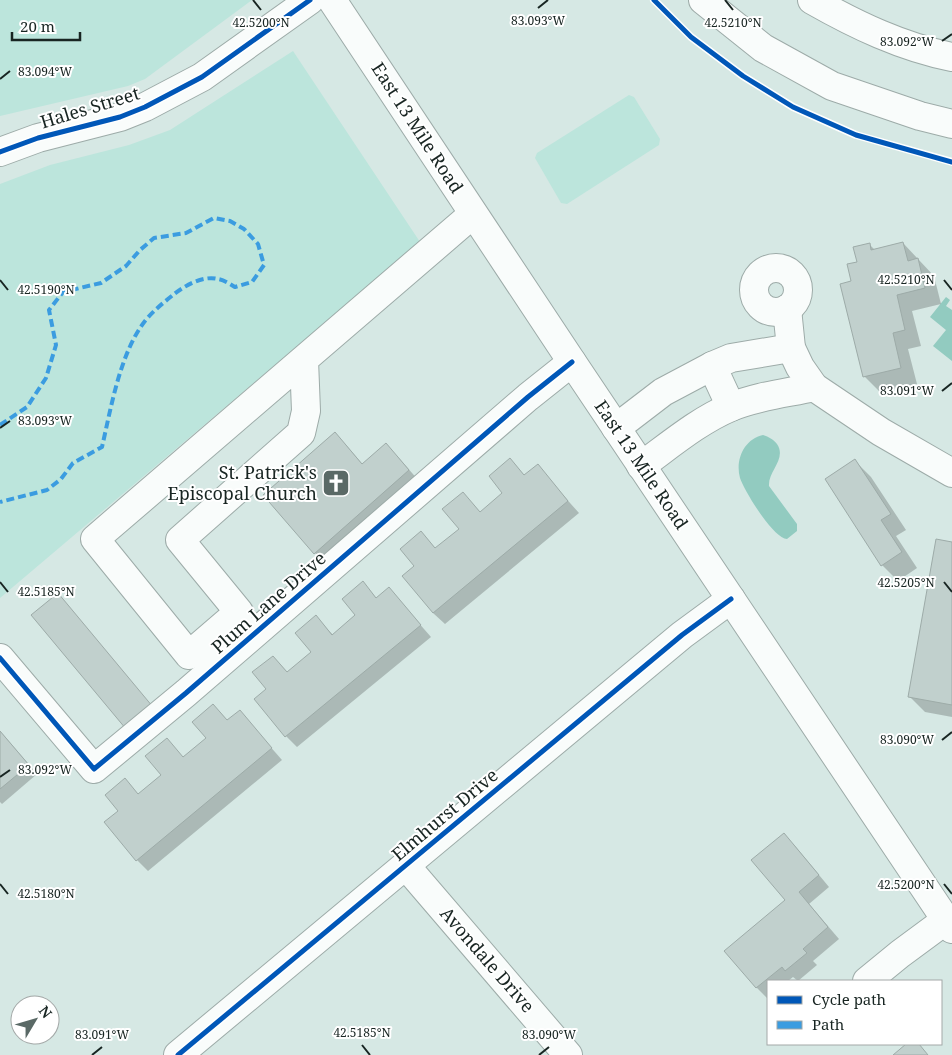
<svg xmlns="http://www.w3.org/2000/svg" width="952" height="1055" font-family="'Noto Serif',serif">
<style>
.green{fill:#bce5dc}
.water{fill:#92cbc0}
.shadow{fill:#0003}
.building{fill:#c1d0cd;stroke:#9daba8}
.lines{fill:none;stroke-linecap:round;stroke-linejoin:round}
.minor-casing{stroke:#9daba8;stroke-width:30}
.major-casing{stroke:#9daba8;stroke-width:30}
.minor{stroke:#f9fcfb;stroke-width:28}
.major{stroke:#f9fcfb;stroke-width:28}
.quiet{stroke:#3b9ce0;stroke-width:4;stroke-dasharray:8 4;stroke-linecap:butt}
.cycleway-casing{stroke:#fff;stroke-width:8}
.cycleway{stroke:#0057b8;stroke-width:5}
.ticks{fill:none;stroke:#182522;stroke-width:2}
.labels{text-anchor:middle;stroke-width:4;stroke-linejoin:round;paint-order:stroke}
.street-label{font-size:18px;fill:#182522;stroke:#fff}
.poi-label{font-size:18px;fill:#182522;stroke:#fff;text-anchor:end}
.ticks-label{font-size:12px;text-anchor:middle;fill:#182522;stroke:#fff;stroke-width:4;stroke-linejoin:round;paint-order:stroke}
</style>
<rect width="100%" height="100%" fill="#d6e8e4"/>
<g class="green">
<polygon points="0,0 252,0 145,79 128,86 0,116"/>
<polygon points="293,51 420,242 0,598 0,184 50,165 129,145 170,130"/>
<polygon points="629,95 634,97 660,139 659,145 567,204 561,203 535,158 537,153"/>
</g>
<g class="water">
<polygon points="946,297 950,300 946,306 952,310 952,361 933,346 946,330 930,317"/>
<path d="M763,435C769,437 773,439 777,444C787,459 768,471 769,486L797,524V531L787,539C773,538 745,492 740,478C735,460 744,439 763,435Z"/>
</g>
<g class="shadow">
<polygon points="903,243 934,276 941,304 912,311 921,346 908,349 917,384 880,392 864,376 852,282 858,263 869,244 875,250"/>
<polygon points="346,445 363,465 397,456 420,482 326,564 315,553"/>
<polygon points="510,460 525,476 537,466 579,513 445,624 433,613 415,566 421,533 436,549 461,529 463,494 481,513 504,493"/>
<polygon points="855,461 871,477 906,530 896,536 917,568 898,581 882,565"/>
<polygon points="952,543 952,717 925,712 909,696"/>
<polygon points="363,583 377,599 389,589 431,637 297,747 286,736 267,690 273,657 288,673 312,652 316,617 333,635 357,615"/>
<polygon points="213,706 228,721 240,712 282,760 148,871 137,860 120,811 125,780 139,795 208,738"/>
<polygon points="0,731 37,774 2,804 0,802"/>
<polygon points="795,846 829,887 809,904 839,939 813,961 817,965 798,981 793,977 788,981 768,981 768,999 756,987 787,900"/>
</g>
<g class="building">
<polygon points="903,242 908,261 918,258 925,288 897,295 905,330 893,333 901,368 863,377 840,284 851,281 847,264 857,262 853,247 870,243 871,250"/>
<polygon points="335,432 362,464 386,443 409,470 314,554 263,495"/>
<polygon points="510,458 524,475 538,464 568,501 433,613 402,576 414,566 400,549 421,531 435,548 459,529 442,509 463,492 480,512 502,493 489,476"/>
<polygon points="855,459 891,514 881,520 902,552 881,566 825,479"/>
<polygon points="936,539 952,542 952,705 908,697"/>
<polygon points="363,581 376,598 389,587 421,625 285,737 254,699 266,689 252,672 273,656 287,672 311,652 295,633 316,615 332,635 355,615 342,599"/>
<polygon points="58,593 153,707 126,729 31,615"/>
<polygon points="213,704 227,720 240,710 272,748 136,861 104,822 118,811 105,795 125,778 138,794 161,775 145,756 167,738 183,757 206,738 192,722"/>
<polygon points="0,731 29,765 0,789"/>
<polygon points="784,833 819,875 799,892 828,927 803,949 807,953 785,971 782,967 756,988 724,951 785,900 751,860"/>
<polygon points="906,1044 919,1044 928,1055 893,1055"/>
</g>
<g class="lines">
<g class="minor-casing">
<g id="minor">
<polyline points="703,0 763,48 832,86 920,116 952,124"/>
<path d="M812,0C856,25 902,47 952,57"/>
<polyline points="0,152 38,138 120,117 145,107 202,77 310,0"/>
<circle cx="776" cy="290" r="22"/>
<polyline points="787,309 791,348 800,367 814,387 881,432 952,473"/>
<polyline points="304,360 306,411 301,433 180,540 239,612 189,655 95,539 473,214"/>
<polyline points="712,366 731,407"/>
<polyline points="616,428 663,392 712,366 731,358 791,348"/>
<path d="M641,466C670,445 698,421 731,407C757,396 787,393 814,387"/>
<polyline points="0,658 94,769 186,693 528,397 572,362"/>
<polyline points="406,866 568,1055"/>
<polyline points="867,981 900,954 946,920"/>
<polyline points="178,1055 682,635 731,599"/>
</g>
</g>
<g class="major-casing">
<polyline id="major" points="332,0 572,362 952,929"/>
</g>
<use href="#minor" class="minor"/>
<use href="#major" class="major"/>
<path class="quiet" d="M0,425L27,407L46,378L56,345L49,310L63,292L101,283L126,266L140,250L154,238L186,233L214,218L230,221L244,229L258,244L264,265L252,282L235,287C230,284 224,280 218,279C203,275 184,286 173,295C163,303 153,311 145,321C120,353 111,408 102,447L73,463L61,479L47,490L0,502"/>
<g class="cycleway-casing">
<g id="cycleway">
<polyline points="654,0 691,37 743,76 793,107 856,135 952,162"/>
<polyline points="0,152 38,138 120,117 145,107 202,77 310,0"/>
<polyline points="0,658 94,769 186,693 528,397 572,362"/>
<polyline points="178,1055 682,635 731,599"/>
</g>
</g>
<use href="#cycleway" class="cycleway"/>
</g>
<path class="ticks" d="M253,0L261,10M725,0L733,10M538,8L548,0M942,41L952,34M0,79L10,71M0,280L8,290M944,280L952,290M942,391L952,383M0,428L10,421M0,582L8,592M944,582L952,592M942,740L952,732M0,777L10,770M0,884L8,894M944,884L952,894M362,1045L370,1055M92,1055L102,1047M539,1055L549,1047"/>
<defs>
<g id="church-square" transform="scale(1.4375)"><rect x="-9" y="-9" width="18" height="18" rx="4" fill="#5a6966" stroke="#fff"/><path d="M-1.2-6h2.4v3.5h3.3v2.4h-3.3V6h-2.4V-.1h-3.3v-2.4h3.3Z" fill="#fff"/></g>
</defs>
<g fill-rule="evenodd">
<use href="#church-square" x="336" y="483"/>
</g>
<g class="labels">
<g class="street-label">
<text transform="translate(90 108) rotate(-17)" y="6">Hales Street</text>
<text transform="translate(417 128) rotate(57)" y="6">East 13 Mile Road</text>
<text transform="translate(641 465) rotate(56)" y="6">East 13 Mile Road</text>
<text transform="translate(269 603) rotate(-41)" y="6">Plum Lane Drive</text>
<text transform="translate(445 815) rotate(-40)" y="6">Elmhurst Drive</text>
<text transform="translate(487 960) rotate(49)" y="6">Avondale Drive</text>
</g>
<g class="poi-label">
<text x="317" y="479">St. Patrick's<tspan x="317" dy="21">Episcopal Church</tspan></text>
</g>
</g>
<g class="ticks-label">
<text x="538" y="25">83.093°W</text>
<text x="261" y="27">42.5200°N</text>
<text x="733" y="27">42.5210°N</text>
<text x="907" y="46">83.092°W</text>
<text x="45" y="76">83.094°W</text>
<text x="906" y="284">42.5210°N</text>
<text x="46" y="294">42.5190°N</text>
<text x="907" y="395">83.091°W</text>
<text x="45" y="425">83.093°W</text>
<text x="906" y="587">42.5205°N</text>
<text x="46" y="596">42.5185°N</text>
<text x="907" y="744">83.090°W</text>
<text x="45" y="774">83.092°W</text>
<text x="906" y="889">42.5200°N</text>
<text x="46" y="898">42.5180°N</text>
<text x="362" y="1037">42.5185°N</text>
<text x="102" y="1039">83.091°W</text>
<text x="549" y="1039">83.090°W</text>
</g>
<rect x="767" y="980" width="175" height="65" fill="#ffffff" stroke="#a3a8a7"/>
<rect x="777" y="996" width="25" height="8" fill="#0057b8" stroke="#a3a8a7"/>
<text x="812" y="1005" font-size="15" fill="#182522">Cycle path</text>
<rect x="777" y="1021" width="25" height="8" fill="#3b9ce0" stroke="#a3a8a7"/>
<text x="812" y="1030" font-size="15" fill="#182522">Path</text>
<g transform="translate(35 1020) rotate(52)"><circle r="24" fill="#ffffff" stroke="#a3a8a7"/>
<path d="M0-4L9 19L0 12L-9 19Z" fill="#5a6966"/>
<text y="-8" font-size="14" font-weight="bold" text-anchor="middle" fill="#182522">N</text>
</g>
<path d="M12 32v8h68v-8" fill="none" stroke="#182522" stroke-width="2.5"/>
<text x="20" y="32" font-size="15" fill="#182522" stroke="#ffffff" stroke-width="4" paint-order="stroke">20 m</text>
</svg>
